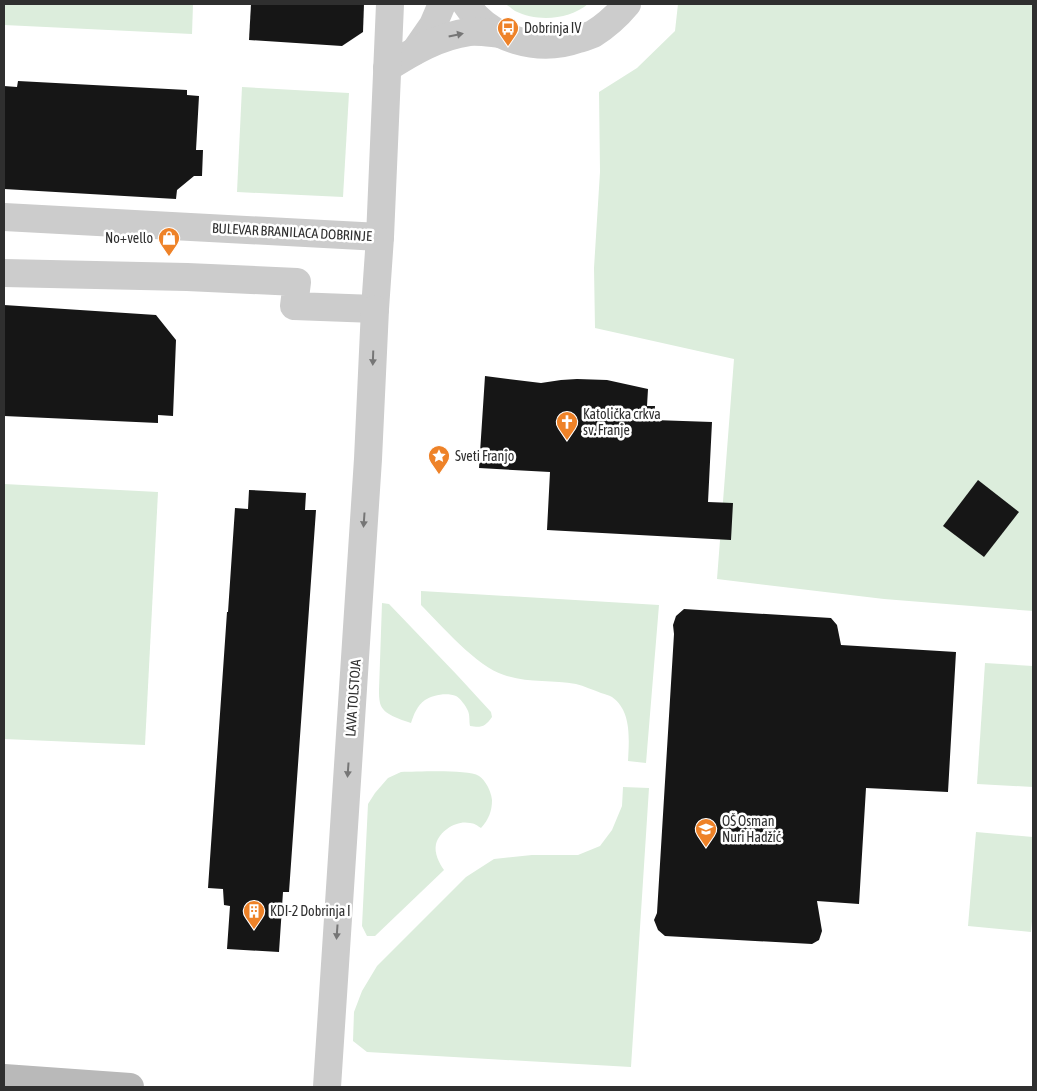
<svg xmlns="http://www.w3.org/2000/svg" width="1037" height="1091" font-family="'Asap Condensed',sans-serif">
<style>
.green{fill:#dceddc}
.building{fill:#161616}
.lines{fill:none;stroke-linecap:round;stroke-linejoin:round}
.street{stroke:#ccc;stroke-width:28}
.secondary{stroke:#b9b9b9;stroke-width:28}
.oneway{fill:#767676}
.labels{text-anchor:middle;stroke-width:5;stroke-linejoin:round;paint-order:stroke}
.poi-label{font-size:14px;fill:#2f2f2f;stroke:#fff;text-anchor:start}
.street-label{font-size:14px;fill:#2f2f2f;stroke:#fff}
</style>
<rect width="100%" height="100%" fill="#fff"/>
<g class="green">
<polygon points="4,4 193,4 192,34 4,25"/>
<path d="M505,4H588C569,20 537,22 515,11C512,9 509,6 505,4Z"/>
<polygon points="678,4 1033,4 1033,611 884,599 717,579 734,359 595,328 594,268 600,172 599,92 637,68 675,31"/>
<polygon points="242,87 349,93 343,197 237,192"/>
<polygon points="4,484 158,492 145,745 4,739"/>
<path d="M421,591L659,605L646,763L628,761C629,740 632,711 612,697C609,695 604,694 601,693C593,690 584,686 576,684C553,680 527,683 504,675C477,667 441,625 421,605Z"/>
<path d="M382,603L389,604L457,675L491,712L492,717C485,727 481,728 470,726C469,722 470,715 468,711C466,706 460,698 456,696C447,692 432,695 425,700C417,706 414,714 411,723C400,719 383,715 380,703C379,699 379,694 379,690Z"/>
<polygon points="985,663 1033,666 1033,787 977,784"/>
<path d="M401,772C417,772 467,769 479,776C486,781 491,791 492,800C492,811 489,819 481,828C478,826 474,823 470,823C457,820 440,830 436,844C434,853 439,863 444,870L375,936H367L362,926L368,804L375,793L388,778Z"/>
<polygon points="623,787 649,788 631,1067 367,1052 353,1041 354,1012 362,991 377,966 466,877 494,859 532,855 578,855 600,846 612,830 622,806"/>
<polygon points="976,832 1033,837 1033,910 1031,932 968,926"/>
</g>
<g class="building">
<polygon points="251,4 364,4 363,32 342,46 249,40"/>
<polygon points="18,81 187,90 187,95 199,96 196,150 203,150 202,176 194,176 177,190 176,199 4,189 4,86 17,87"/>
<polygon points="4,305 156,315 176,340 173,416 158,415 158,423 4,416"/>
<polygon points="485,376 541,383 561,380 577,379 607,380 648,389 647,406 655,406 654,420 712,422 708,502 733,503 731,540 547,530 550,472 479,468"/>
<polygon points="978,480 1019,512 984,557 943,526"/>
<polygon points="249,490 306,493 305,510 316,510 289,892 283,892 279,952 227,949 230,906 224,905 223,889 208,888 227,612 228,612 235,508 248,509"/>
<polygon points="684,609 831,618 837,625 841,645 956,652 948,792 866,788 859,904 817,901 822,931 819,940 812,944 665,936 658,930 654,920 657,913 674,634 673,625 676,616"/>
</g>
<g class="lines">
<g class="street">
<path d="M466,4C490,40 539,53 578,39C583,38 588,36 593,34C606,26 617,16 627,4"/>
<polyline points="415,51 433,25 442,4"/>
<path d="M387,68C412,52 439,36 469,32C479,31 490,33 500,34"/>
<polyline points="4,217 380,237"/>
<polyline points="4,273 187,277 297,282 294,306 375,309 380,237 390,4"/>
<polyline points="327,1087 368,459 375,309"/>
</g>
<polyline class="secondary" points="4,1078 130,1087"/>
</g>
<defs><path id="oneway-solid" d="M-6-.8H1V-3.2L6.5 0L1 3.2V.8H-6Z" transform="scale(1.25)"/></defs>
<g class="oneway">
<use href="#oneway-solid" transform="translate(456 35) rotate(-12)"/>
<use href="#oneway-solid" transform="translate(373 358) rotate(92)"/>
<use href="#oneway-solid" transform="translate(364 520) rotate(94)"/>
<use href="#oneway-solid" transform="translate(348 770) rotate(94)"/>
<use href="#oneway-solid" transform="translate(337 932) rotate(94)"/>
</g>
<defs>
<g id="bus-pin" transform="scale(1.125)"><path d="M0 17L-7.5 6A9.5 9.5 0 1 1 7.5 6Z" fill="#ee8228" stroke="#fff"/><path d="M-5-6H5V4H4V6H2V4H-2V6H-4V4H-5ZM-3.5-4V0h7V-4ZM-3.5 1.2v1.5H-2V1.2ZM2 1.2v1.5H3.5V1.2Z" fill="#fff"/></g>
<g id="shop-pin" transform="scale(1.125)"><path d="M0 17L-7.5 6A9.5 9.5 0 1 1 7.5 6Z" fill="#ee8228" stroke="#fff"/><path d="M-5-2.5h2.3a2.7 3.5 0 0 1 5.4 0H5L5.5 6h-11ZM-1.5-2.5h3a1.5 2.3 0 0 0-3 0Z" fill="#fff"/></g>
<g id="church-pin" transform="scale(1.125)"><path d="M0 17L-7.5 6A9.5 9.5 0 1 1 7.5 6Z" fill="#ee8228" stroke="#fff"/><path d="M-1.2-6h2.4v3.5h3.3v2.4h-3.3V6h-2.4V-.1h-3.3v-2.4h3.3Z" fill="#fff"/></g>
<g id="sight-pin" transform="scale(1.125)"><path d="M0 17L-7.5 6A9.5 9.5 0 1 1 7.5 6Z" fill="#ee8228" stroke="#fff"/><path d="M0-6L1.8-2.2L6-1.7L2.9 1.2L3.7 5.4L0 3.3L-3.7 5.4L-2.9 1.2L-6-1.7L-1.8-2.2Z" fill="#fff"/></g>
<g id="school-pin" transform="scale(1.125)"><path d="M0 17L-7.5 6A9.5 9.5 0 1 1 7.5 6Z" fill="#ee8228" stroke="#fff"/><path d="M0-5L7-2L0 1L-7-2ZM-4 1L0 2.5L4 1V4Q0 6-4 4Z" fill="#fff"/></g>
<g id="building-pin" transform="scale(1.125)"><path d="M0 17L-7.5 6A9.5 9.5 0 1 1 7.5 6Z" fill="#ee8228" stroke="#fff"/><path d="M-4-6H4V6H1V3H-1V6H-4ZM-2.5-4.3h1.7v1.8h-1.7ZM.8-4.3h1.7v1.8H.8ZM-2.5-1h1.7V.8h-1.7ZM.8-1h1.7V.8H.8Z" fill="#fff"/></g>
</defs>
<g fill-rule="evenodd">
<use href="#bus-pin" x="508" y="28"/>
<use href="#shop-pin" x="169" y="238"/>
<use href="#church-pin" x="567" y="422"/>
<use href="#sight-pin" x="439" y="456"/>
<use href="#school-pin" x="706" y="829"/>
<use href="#building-pin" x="254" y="911"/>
</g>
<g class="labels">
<g class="poi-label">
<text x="524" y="33">Dobrinja IV</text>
<text x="153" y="243" text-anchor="end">No+vello</text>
<text x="583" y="419">Katolička crkva<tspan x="583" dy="16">sv. Franje</tspan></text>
<text x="455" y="461">Sveti Franjo</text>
<text x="722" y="826">OŠ Osman<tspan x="722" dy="16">Nuri Hadžić</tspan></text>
<text x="270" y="916">KDI-2 Dobrinja I</text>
</g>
<g class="street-label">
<text transform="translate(292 232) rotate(3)" y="5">BULEVAR BRANILACA DOBRINJE</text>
<text transform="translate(353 698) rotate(-86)" y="5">LAVA TOLSTOJA</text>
</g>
</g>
<rect width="1037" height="1091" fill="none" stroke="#2f2f2f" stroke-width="10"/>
</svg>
